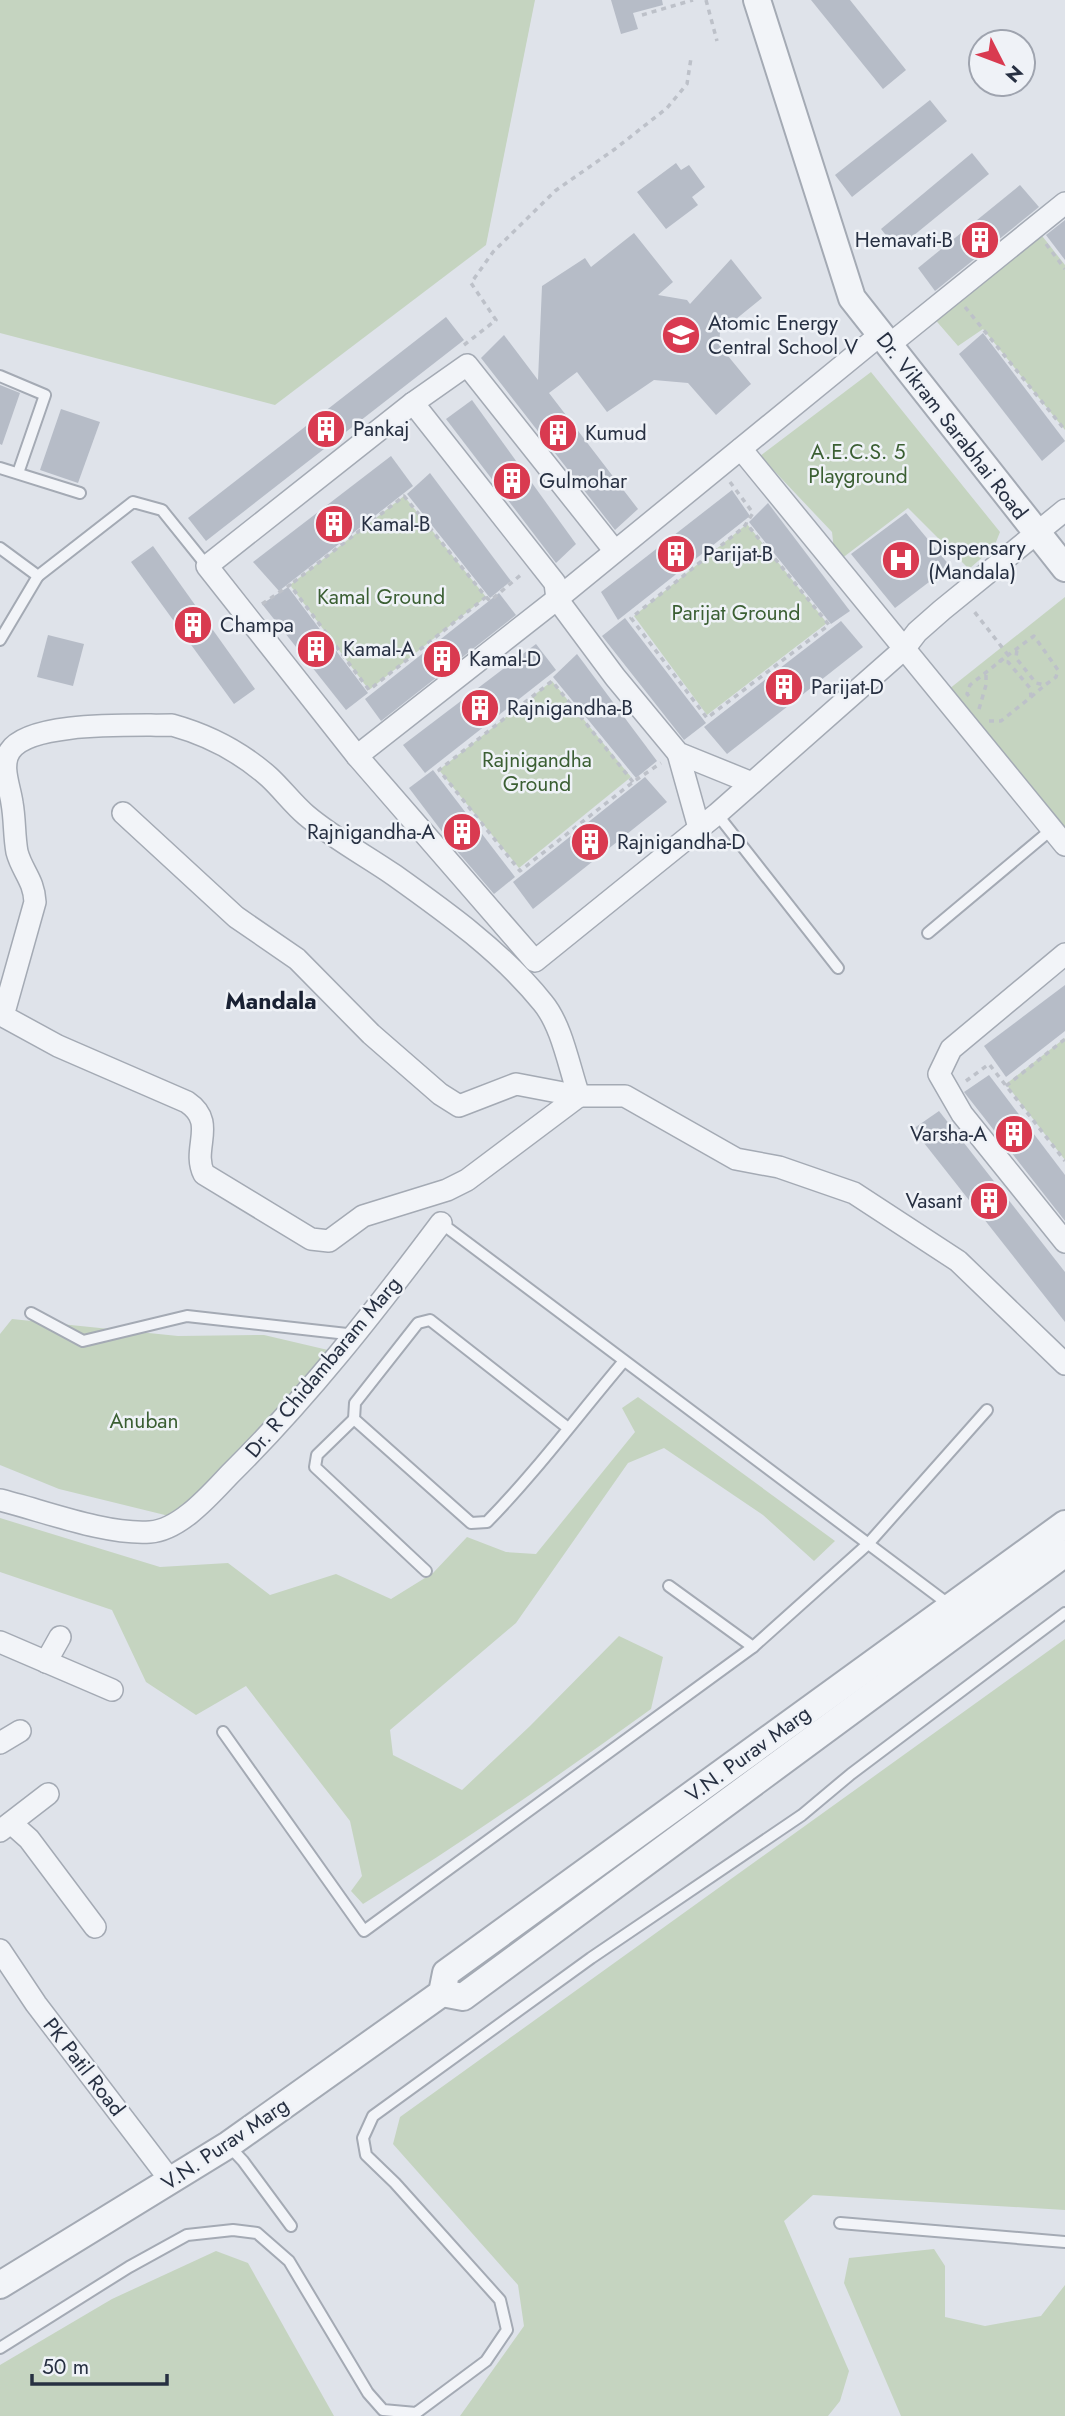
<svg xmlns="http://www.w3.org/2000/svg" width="1065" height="2416" font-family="Jost,sans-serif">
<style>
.green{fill:#c5d4c0}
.building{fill:#b6bcc7}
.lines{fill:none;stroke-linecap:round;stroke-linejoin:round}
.service-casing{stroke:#a4aab4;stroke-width:14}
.minor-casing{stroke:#a4aab4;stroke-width:24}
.tertiary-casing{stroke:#a4aab4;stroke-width:30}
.path{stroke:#bdc1c9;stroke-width:3.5;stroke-dasharray:5 5;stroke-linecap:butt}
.service{stroke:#f2f4f8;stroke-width:10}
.minor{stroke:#f2f4f8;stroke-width:21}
.tertiary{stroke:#f2f4f8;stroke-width:26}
.labels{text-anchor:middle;stroke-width:5;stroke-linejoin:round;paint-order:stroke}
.poi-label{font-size:21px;fill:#273042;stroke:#eff2f7;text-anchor:start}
.street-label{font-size:21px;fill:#273042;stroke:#eff2f7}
.park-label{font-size:21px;fill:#3b5f33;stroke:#eff2f7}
.neighbourhood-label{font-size:23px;font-weight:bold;fill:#192133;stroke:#eff2f7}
</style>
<rect width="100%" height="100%" fill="#dfe3ea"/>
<g class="green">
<polygon points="0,0 535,0 486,245 275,405 0,333"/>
<polygon points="1039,232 1065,265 1065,430 983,329 958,346 932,316"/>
<polygon points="871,372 1000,532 994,547 969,569 908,508 841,559 834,550 832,532 760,456"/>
<polygon points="404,496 486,597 369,690 290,585"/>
<polygon points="747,524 827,623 707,715 634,616"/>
<polygon points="1065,597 1065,839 944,693"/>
<polygon points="552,681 631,777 519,868 439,770"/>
<polygon points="1065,1038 1065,1160 1006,1084"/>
<polygon points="12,1319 178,1336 264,1335 328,1350 271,1416 198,1494 169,1516 59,1489 0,1465 0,1334"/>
<path d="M638,1397L835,1541L814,1561L763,1515L664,1448L628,1463L516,1623L390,1730L393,1755L462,1790L530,1726L619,1636L663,1657L651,1709C557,1777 462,1843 363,1904L351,1891L362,1876L350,1821L246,1686L196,1715L146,1682L112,1610L0,1572V1518L160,1567L228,1563L270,1595L336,1574L391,1599L433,1573L467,1537L506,1552L536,1554L635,1432L622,1408Z"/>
<polygon points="1065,1639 1065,2210 813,2195 784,2221 849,2371 840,2401 828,2416 460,2416 524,2326 518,2285 393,2144 400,2117"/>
<polygon points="934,2249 945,2266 945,2317 985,2326 1041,2316 1065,2285 1065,2416 901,2416 844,2283 849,2258"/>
<polygon points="216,2251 248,2263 334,2416 0,2416 0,2365 112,2299"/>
</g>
<g class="building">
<polygon points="611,0 662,0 663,5 633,13 638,29 621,34"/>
<polygon points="811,0 850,0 906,70 883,89"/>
<polygon points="930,100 947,121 852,197 835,175"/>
<polygon points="972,153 989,174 897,249 881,229"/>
<polygon points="676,163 681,170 689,165 705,187 692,197 698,205 666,229 637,192"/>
<polygon points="1020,185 1039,207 935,291 918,268"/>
<polygon points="1065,220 1065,260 1046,235"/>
<polygon points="634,233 673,282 658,295 687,300 690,304 731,259 762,298 720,332 719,345 751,384 716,415 688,383 654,380 607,412 577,372 549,393 638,509 615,530 481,358 504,335 538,380 542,286 585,258 591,267"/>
<polygon points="446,317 464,340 206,541 188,518"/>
<polygon points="983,333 1065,441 1042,461 959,354"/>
<polygon points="0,385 20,393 2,445 0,444"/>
<polygon points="472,400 576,544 556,563 446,419"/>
<polygon points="61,409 100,422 78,483 40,470"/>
<polygon points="391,456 413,486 279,591 253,562"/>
<polygon points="430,473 511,581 490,598 407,494"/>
<polygon points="732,490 750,516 618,620 601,592"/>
<polygon points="768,503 850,611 831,624 749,522"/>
<polygon points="906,513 950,566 895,608 851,554"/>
<polygon points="153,546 255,689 234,704 131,562"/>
<polygon points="288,587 368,693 346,710 262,604"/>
<polygon points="499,593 516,615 381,721 365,699"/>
<polygon points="625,618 706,723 684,740 602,636"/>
<polygon points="841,621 863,647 727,754 704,727"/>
<polygon points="48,635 84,644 73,686 37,677"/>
<polygon points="536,644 556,670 425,773 403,745"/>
<polygon points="577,654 657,761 636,778 553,677"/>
<polygon points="433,770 515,877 494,894 456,850 409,788"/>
<polygon points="645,777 667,802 533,909 513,882"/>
<polygon points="1065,985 1065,1031 1006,1077 984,1046"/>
<polygon points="989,1075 1065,1175 1065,1221 964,1092"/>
<polygon points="939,1111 1065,1272 1065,1322 913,1129"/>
</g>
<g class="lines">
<g class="service-casing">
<g id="service">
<polyline points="0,376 45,395 18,473"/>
<polyline points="0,468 80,493"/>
<polyline points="0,548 38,576 133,502 162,510 207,566"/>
<polyline points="0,640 38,576"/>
<polyline points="717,814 838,968"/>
<polyline points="928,933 1052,829"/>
<polyline points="441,1223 951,1606"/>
<polyline points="31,1313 83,1341 187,1316 356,1335"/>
<polyline points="354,1419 317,1455 315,1467 426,1571"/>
<path d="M568,1428L430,1320L418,1323L355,1403L354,1419L471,1523L487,1522C536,1472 579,1414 624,1361"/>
<polyline points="669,1586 753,1647 868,1544 987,1410"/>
<polyline points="223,1732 364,1931 753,1647"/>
<polyline points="228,2145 243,2161 291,2226"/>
<polyline points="840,2223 1065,2242"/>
<polyline points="0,2348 129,2267 187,2235 233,2230 257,2233 289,2261 368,2393 383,2410 416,2413 486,2361 507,2330 500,2300 395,2183 366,2155 363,2138 373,2116 591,1958 802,1815 851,1774 1065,1613"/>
</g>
</g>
<g class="minor-casing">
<g id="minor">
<polyline points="889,345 1065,203"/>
<polyline points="413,403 555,583 557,599 615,677 678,753 752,783"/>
<polyline points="741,449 1065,845"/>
<polyline points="614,550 467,365 413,403 207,566 357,756 535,961 717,814 904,649 917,632 942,610 1065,510"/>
<path d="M172,725C208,735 241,752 269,777C282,789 293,804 306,815C333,838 365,855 394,875C446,912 502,952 543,1003C562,1026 569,1067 579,1096L467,1180L447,1190L363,1216L329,1241L311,1239L204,1174C191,1148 218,1123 187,1102L58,1046L3,1016L35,902C34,880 22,871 17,852C14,836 15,819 12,803C10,787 0,766 10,751C30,720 137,726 172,725Z"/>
<polyline points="678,753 699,828"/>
<polyline points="357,756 557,599 880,335"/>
<polyline points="123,813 236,917 297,959 371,1034 440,1094 459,1106 516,1084 579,1096 625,1096 736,1159 779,1167 854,1193 958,1261 1065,1364"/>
<polyline points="1065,954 951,1049 939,1074 962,1114 1065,1242"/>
<path d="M0,1500C44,1511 106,1535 150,1532C180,1530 210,1495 230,1474C308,1397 375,1311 441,1223"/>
<polyline points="0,1642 112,1690"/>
<polyline points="46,1662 60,1637"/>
<polyline points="0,1743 20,1731"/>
<polyline points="11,1823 29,1839 95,1927"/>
<polyline points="0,1831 48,1794"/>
<polyline points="0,1950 36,2004 171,2181"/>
</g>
</g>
<g class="tertiary-casing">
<g id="tertiary">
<polyline points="757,0 852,298 1065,568"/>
<polyline points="442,1993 463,1997 1065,1553"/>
<polyline points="0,2285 228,2145 442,1993 446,1973 1065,1524"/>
</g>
</g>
<g class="path">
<polyline points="706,0 717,41"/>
<polyline points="642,15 693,0"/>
<polyline points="1046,244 1065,269"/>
<polyline points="965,307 1065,430"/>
<polyline points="464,345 496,320 471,283 493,252 555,191 615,149 667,108 687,84 691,58"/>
<polyline points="730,482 753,513 744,527 631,618 707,718 829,625 746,523"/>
<polyline points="486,597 490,601 523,573"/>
<polyline points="262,604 290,585 369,690 486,597 404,496 290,585"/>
<polyline points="969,696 967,694 970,685 1008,655 973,610"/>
<polyline points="1031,697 1045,685"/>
<polyline points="979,709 986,685 986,674"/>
<polyline points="989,721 1001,721 1031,697 1030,688 1008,662 1000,661 1034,636 1058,670 1056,677 1045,685 1036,683 1016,658 1017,649"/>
<polyline points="633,782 552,681 439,770 520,871 633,782 661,763"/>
<polyline points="966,1081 989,1064 1065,1161"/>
<polyline points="1006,1086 1065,1039"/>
</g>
<use href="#service" class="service"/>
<use href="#minor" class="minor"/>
<use href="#tertiary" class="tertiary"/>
</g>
<defs>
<g id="building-disc" transform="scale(2.0125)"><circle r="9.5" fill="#d93a50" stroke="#eff2f7"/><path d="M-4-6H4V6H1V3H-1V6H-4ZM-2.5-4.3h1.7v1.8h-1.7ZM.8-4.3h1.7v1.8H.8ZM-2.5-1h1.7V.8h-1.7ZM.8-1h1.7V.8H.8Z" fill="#fff"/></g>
<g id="school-disc" transform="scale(2.0125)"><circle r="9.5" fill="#d93a50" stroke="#eff2f7"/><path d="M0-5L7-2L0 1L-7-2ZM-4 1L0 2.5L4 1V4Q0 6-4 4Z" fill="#fff"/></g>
<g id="hospital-disc" transform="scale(2.0125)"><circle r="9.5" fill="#d93a50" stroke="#eff2f7"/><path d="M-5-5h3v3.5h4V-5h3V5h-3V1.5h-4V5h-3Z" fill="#fff"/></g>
</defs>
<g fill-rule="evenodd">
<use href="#building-disc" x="980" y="240"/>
<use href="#school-disc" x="681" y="335"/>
<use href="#building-disc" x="326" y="429"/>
<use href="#building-disc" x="558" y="433"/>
<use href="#building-disc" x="512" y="481"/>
<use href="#building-disc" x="334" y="524"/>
<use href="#building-disc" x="676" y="554"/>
<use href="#hospital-disc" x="901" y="560"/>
<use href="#building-disc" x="193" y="625"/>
<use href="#building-disc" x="316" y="649"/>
<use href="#building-disc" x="442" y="659"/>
<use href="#building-disc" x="784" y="687"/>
<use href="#building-disc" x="480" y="708"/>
<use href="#building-disc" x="462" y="832"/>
<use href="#building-disc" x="590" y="842"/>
<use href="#building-disc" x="1014" y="1134"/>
<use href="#building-disc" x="989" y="1201"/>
</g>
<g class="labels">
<g class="poi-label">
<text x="953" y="247" text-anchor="end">Hemavati-B</text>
<text x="708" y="330">Atomic Energy<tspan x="708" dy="24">Central School V</tspan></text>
<text x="353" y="436">Pankaj</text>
<text x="585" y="440">Kumud</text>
<text x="539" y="488">Gulmohar</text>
<text x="361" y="531">Kamal-B</text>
<text x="928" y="555">Dispensary<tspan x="928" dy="24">(Mandala)</tspan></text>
<text x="703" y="561">Parijat-B</text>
<text x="220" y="632">Champa</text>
<text x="343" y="656">Kamal-A</text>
<text x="469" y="666">Kamal-D</text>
<text x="811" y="694">Parijat-D</text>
<text x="507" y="715">Rajnigandha-B</text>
<text x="435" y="839" text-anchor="end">Rajnigandha-A</text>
<text x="617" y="849">Rajnigandha-D</text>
<text x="987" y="1141" text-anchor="end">Varsha-A</text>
<text x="962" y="1208" text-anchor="end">Vasant</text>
</g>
<g class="street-label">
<text transform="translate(952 426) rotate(52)" y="7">Dr. Vikram Sarabhai Road</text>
<text transform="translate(323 1367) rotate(-50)" y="7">Dr. R Chidambaram Marg</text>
<text transform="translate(748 1754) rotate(-36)" y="7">V.N. Purav Marg</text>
<text transform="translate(84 2067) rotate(52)" y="7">PK Patil Road</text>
<text transform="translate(225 2144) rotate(-34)" y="7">V.N. Purav Marg</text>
</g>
<g class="park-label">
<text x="858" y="459">A.E.C.S. 5<tspan x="858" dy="24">Playground</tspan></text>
<text x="381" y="604">Kamal Ground</text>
<text x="736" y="620">Parijat Ground</text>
<text x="537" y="767">Rajnigandha<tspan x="537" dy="24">Ground</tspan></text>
<text x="144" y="1428">Anuban</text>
</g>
<g class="neighbourhood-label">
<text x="271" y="1009">Mandala</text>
</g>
</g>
<g transform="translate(1002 63) rotate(132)"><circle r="33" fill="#eff2f7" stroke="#9fa4af" stroke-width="2"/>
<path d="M0-5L12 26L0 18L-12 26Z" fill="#d93a50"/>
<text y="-10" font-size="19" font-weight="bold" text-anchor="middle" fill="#273042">N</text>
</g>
<path d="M32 2374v10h135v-10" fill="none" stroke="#273042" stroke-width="3.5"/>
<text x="42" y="2374" font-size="21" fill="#273042" stroke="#eff2f7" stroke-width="5" paint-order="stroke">50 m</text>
</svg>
